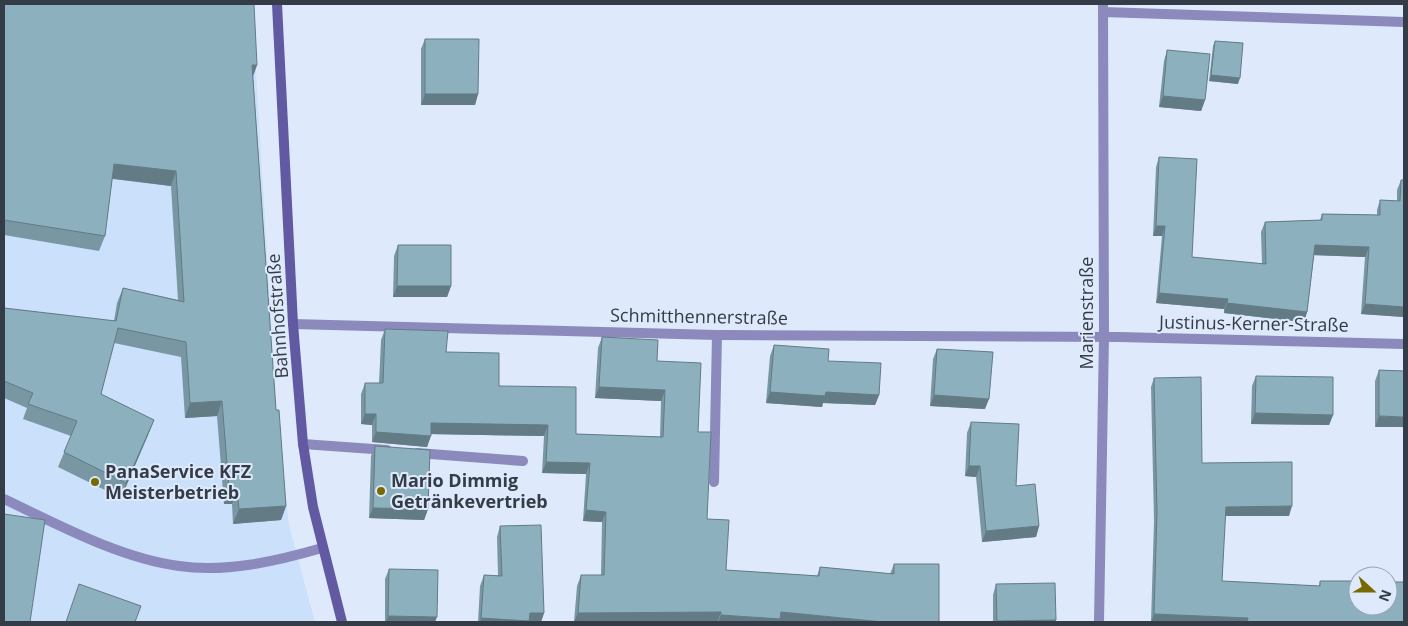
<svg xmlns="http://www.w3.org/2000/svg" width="1408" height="626" font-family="'Open Sans',sans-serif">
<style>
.built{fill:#cbe0fb}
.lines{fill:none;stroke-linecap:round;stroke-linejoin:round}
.lane{stroke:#8c8abc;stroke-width:10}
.street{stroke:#8c8abc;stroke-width:10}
.secondary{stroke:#615aa3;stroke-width:10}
.wall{fill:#7897a3}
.shaded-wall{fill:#627b85}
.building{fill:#8cb0be;stroke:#627b85}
.poi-dot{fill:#786900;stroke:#deeafb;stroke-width:2}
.labels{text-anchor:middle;stroke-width:4;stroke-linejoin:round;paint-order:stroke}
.street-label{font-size:18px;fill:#343c47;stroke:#deeafb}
.poi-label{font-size:18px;font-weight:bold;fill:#343c47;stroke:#deeafb;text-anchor:start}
</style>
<rect width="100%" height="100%" fill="#deeafb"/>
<polygon class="built" points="4,4 252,4 277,420 289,525 315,622 4,622"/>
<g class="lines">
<g class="lane">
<polyline points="303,444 387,450"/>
<polyline points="417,453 523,461"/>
<polyline points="714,482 717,335"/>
<path d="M4,499C57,524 119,558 179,566C226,573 277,561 322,548"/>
</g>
<g class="street">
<polyline points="1103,12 1404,22"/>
<polyline points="293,324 717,335 1119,337 1404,344"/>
<polyline points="1099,622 1104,337 1103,4"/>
</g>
<polyline class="secondary" points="277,4 293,324 303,444 313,507 342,622"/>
</g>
<g class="wall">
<polygon points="4,4 257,65 253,76 276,410 286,506 281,520 233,524 232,504 224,504 217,416 185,418 181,357 114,343 101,394 154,420 148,435 121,498 58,467 71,436 23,419 27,408 4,398 4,308 114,321 117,303 123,288 178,300 171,186 112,179 105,236 99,251 4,235"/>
<polygon points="425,39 478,94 475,105 421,105 421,49"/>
<polygon points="1215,41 1238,84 1209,81 1213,46"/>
<polygon points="1167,50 1205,100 1201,111 1159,107 1164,61"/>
<polygon points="1159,157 1192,257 1262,264 1261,232 1265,222 1320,220 1322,214 1377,215 1377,210 1380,200 1397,201 1397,190 1401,180 1404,180 1404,317 1361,314 1365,257 1314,255 1307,312 1304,322 1224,313 1224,309 1156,303 1162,236 1153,236 1156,167"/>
<polygon points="398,245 451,286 447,297 393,297 394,256"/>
<polygon points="385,329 446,352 576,434 660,437 661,401 595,398 598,348 602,337 657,361 698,432 707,519 726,570 817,576 820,567 890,574 894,564 939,622 574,622 577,586 581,575 601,575 602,522 583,521 586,474 542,473 544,436 431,434 427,447 372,442 372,425 361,424 361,394 365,383 379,383 381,340"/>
<polygon points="774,345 828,361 879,395 875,405 823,403 822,407 766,403 770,356"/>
<polygon points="937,349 985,409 930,406 933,359"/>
<polygon points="1379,370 1404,371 1375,427 1375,381"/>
<polygon points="1256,376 1333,415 1329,425 1251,424 1252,386"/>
<polygon points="1154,378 1202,463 1289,516 1225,516 1222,581 1319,586 1320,581 1404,622 1151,622 1154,521 1151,387"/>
<polygon points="971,422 1016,486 1039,526 1036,537 982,542 976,477 965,476 967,433"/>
<polygon points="375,446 428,509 424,520 369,518 371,456"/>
<polygon points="500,526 544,613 541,622 478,622 480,586 484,575 498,576 497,537"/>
<polygon points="389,569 435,622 385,622 385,579"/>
<polygon points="996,584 1055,622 993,622 993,595"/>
</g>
<g class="shaded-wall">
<polygon points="252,65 257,65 252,79"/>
<polygon points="1211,75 1240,78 1238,84 1209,81"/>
<polygon points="425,94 478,94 475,105 421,105"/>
<polygon points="1163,96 1205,100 1201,111 1159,107"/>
<polygon points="114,164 176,171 171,186 109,178"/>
<polygon points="1156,226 1165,226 1162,236 1153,236"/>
<polygon points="1315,245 1369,247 1365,257 1311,255"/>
<polygon points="397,286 451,286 447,297 393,297"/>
<polygon points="1159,293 1228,299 1224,309 1156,303"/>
<polygon points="1227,303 1307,312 1304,322 1224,313"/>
<polygon points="1365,304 1404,307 1404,317 1361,314"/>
<polygon points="599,387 665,390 661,401 595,398"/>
<polygon points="770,392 826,392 879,395 875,405 823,403 822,407 766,403"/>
<polygon points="934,395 989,399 985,409 930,406"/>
<polygon points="222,401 217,416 185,418 190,403"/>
<polygon points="1255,413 1333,415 1329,425 1251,424"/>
<polygon points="365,414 376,414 372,425 361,424"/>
<polygon points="1379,416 1404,417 1404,427 1375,427"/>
<polygon points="154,420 148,435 121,498 126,483"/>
<polygon points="431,423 548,425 544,436 427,434"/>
<polygon points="376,432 431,436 427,447 372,442"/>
<polygon points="546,462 590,463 586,474 542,473"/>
<polygon points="969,466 980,466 976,477 965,476"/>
<polygon points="229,489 237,489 232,504 224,504"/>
<polygon points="286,506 281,520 233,524 239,509"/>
<polygon points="1292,506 1289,516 1222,516 1226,507"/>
<polygon points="373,508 428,509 424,520 369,518"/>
<polygon points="586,510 606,512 602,522 583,521"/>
<polygon points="1039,526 1036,537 982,542 986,531"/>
<polygon points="721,612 717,622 574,622 578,613"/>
<polygon points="781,612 883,622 718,622 721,615"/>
<polygon points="530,613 544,613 541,622 480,622 481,618"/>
<polygon points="1154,614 1248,618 1246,622 1151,622"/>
<polygon points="388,616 437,617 435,622 386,622"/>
<polygon points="1056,620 1055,622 997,622 997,621"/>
</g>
<g class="building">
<polygon points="4,4 254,4 257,65 252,65 276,410 279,410 286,506 239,509 237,489 229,489 222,401 190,403 186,342 118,328 101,394 154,420 126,483 64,452 77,421 28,404 33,393 4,381 4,308 116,321 123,288 184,302 176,171 114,164 105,236 4,220"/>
<polygon points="425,39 479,39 478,94 425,94"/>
<polygon points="1215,41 1243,43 1240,78 1211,75"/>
<polygon points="1167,50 1210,54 1205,100 1163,96"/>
<polygon points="1159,157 1197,159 1192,257 1266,264 1265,222 1322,220 1322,214 1380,215 1380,200 1400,201 1401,180 1404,180 1404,307 1365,304 1369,247 1315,245 1307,312 1227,303 1228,299 1159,293 1165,226 1156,226"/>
<polygon points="398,245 451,245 451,286 397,286"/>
<polygon points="385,329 448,331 446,352 499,353 499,386 576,387 576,434 663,437 665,390 599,387 602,337 658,340 657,361 701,363 698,432 711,432 707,519 729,520 726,570 819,576 820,567 894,574 894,564 939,564 939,622 883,622 781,612 780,619 721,615 721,612 578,613 581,575 604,575 606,512 586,510 590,463 546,462 548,425 431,423 431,436 376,432 376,414 365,414 365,383 383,383"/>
<polygon points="774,345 829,349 828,361 881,363 879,395 826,392 825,396 770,392"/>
<polygon points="937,349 993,352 989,399 934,395"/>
<polygon points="1379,370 1404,371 1404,417 1379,416"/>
<polygon points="1256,376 1333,377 1333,415 1255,413"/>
<polygon points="1201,377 1202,463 1292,462 1292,506 1226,507 1222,581 1320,586 1320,581 1358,581 1358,606 1388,606 1388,582 1404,582 1404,622 1247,622 1248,618 1154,614 1157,512 1154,378"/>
<polygon points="971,422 1019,424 1016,486 1035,484 1039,526 986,531 980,466 969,466"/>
<polygon points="375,446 430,450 428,509 373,508"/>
<polygon points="4,514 45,520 30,622 4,622"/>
<polygon points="541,525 544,613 530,613 529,621 481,618 484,575 502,576 500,526"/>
<polygon points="389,569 438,570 437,617 388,616"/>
<polygon points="1055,583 1056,620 997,621 996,584"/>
<polygon points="79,584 141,606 135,622 66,622"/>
</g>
<g class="poi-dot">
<circle cx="95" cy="482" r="5"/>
<circle cx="381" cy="491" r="5"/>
</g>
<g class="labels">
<g class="street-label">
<text transform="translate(1087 313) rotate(-90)" y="6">Marienstraße</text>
<text transform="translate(278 316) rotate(-94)" y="6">Bahnhofstraße</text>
<text transform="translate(699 317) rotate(1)" y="6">Schmitthennerstraße</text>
<text transform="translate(1254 324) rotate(1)" y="6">Justinus-Kerner-Straße</text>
</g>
<g class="poi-label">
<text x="105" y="478">PanaService KFZ<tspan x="105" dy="21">Meisterbetrieb</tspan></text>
<text x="391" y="487">Mario Dimmig<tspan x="391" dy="21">Getränkevertrieb</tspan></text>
</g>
</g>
<rect width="1408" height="626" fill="none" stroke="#343c47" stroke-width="10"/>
<g transform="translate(1373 591) rotate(111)"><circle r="24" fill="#deeafb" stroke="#9aa4b3"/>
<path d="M0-4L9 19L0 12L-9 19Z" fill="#786900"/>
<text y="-8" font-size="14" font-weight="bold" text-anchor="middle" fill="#343c47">N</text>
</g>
</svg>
